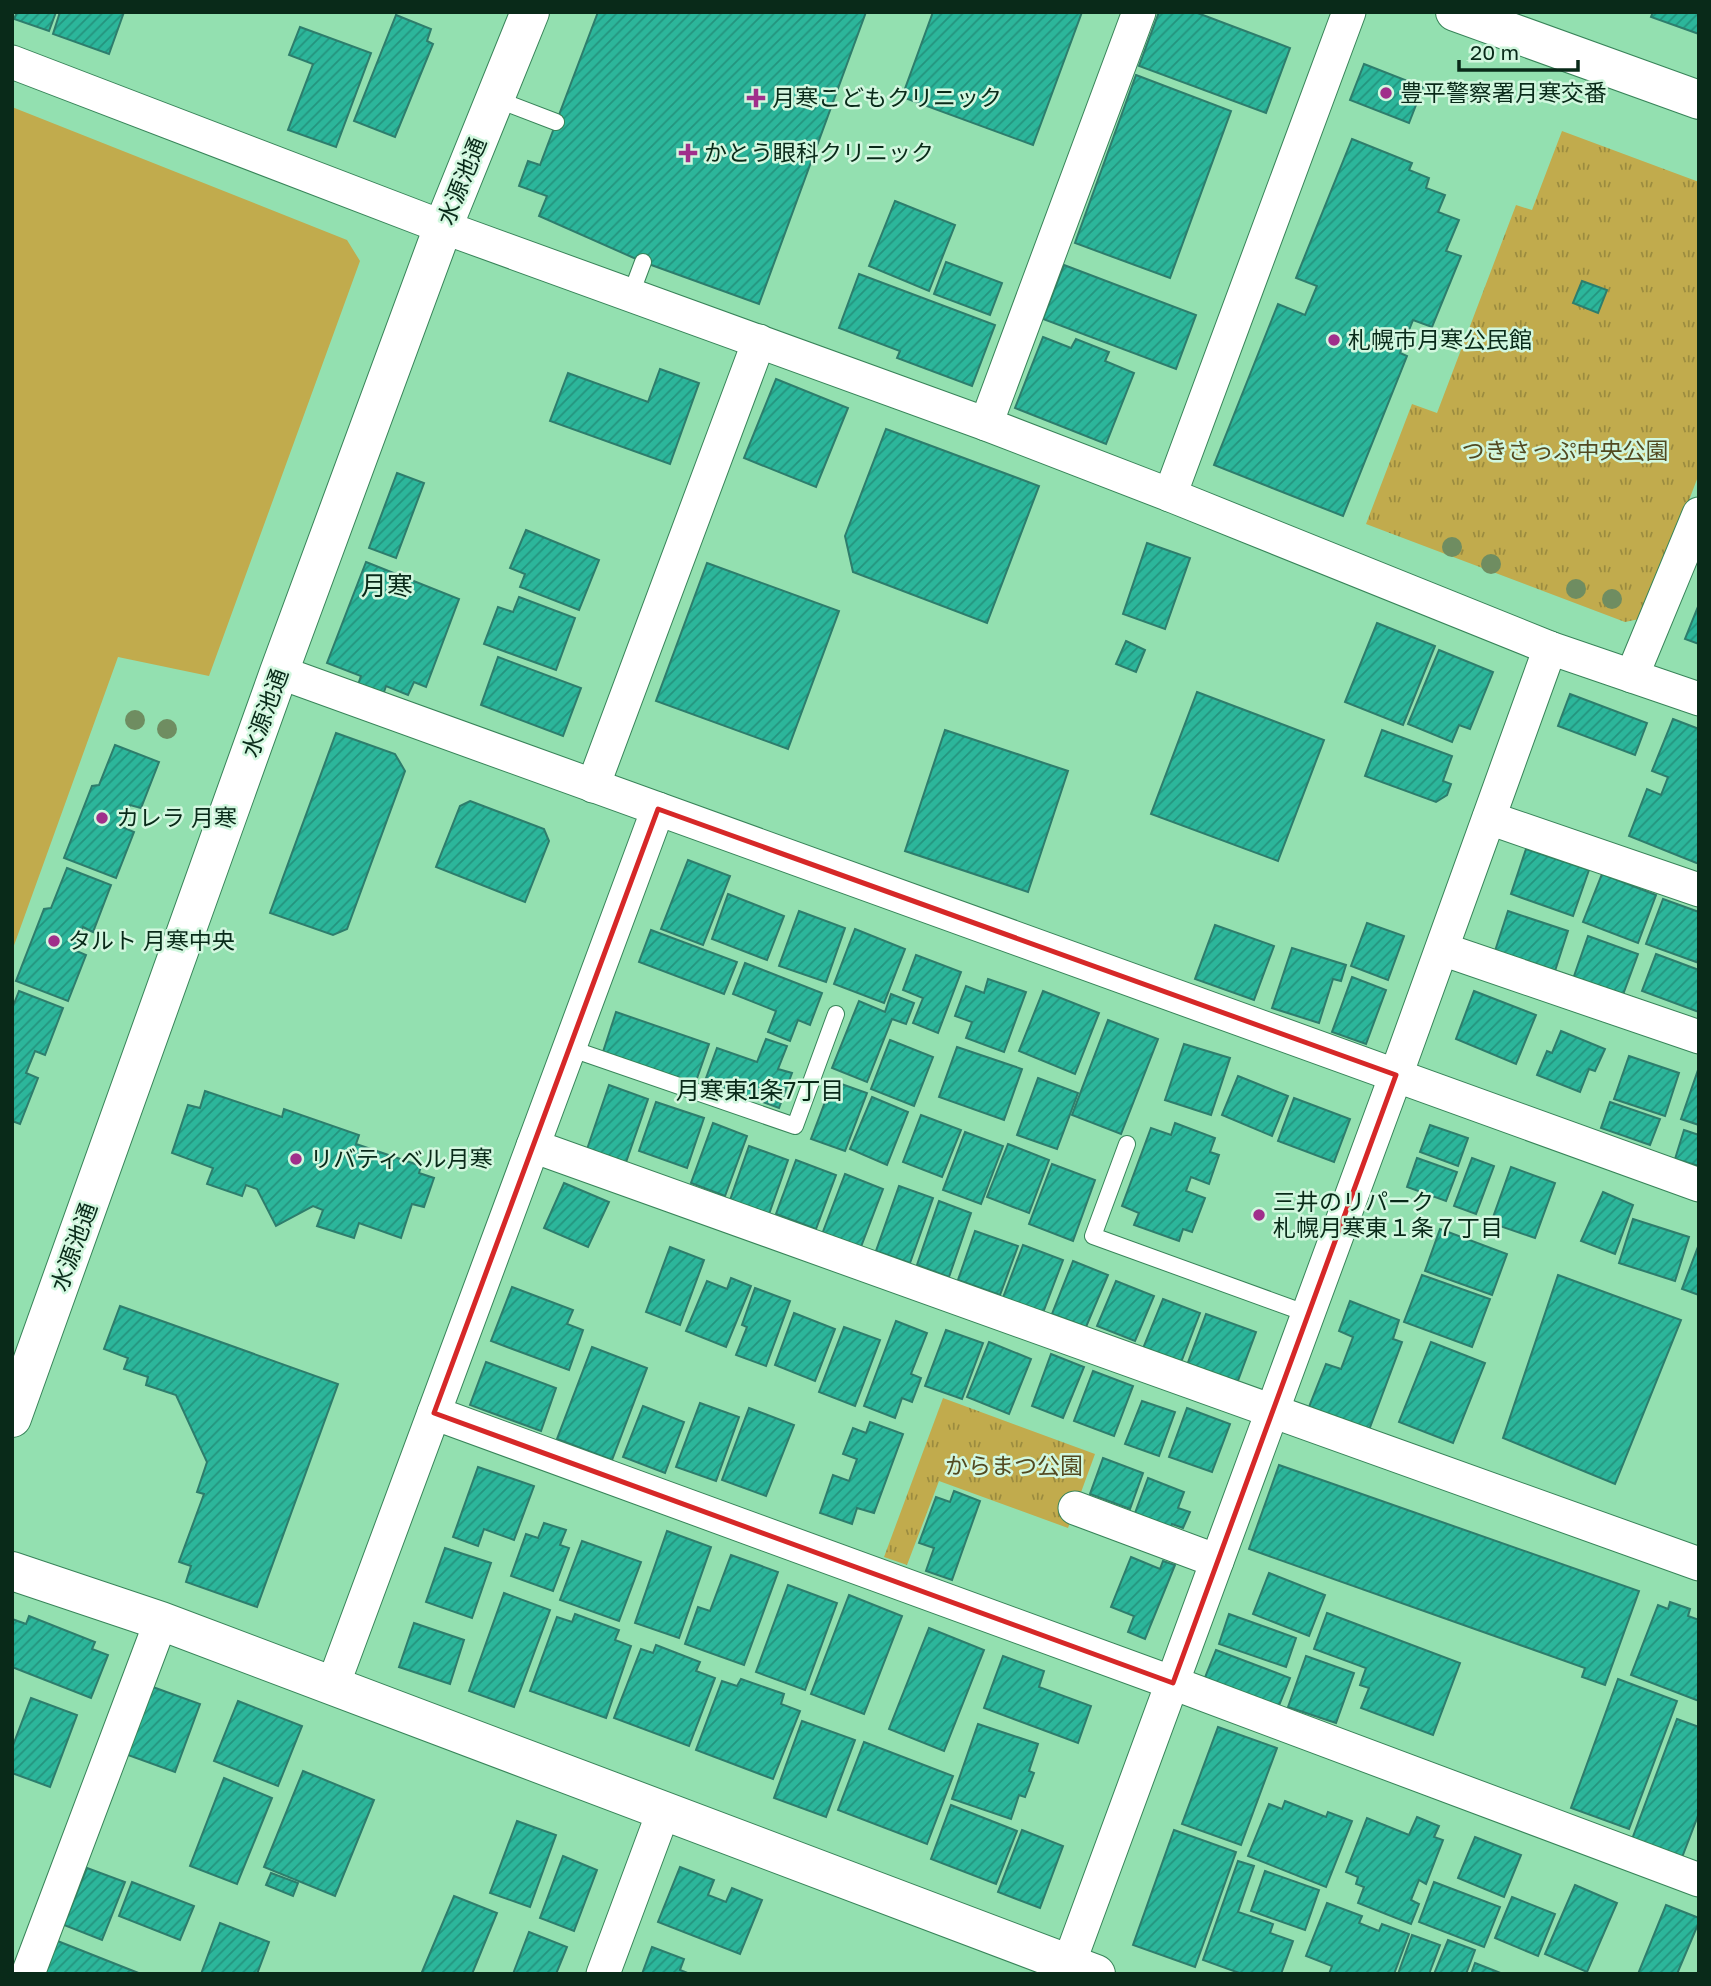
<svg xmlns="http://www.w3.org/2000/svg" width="1711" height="1986" font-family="'Golos Text','Noto Sans JP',sans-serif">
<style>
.park{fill:url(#park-tufts)}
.pitch{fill:#c1ab4d}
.building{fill:url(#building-hatch);stroke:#2e7d6c;stroke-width:2}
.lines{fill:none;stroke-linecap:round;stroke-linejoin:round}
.lane-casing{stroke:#388459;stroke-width:18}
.street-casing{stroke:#388459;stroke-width:35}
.secondary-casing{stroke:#388459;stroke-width:40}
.highway-casing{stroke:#388459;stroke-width:40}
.lane{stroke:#fff;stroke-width:16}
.street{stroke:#fff;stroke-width:33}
.secondary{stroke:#fff;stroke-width:38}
.highway{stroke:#fff;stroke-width:38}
.tree{fill:#6f8d61}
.marked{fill:none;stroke:#d62828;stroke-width:5;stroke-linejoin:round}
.poi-dot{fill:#a02f8b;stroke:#d2f7df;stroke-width:2.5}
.labels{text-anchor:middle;stroke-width:5;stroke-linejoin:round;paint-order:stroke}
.poi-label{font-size:23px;fill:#092a19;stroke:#d2f7df;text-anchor:start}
.street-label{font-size:23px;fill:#092a19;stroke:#d2f7df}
.park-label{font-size:23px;fill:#524920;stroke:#d2f7df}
.neighbourhood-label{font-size:24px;fill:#092a19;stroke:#d2f7df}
.quarter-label{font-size:26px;fill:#092a19;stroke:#d2f7df}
</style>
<defs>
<pattern id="park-tufts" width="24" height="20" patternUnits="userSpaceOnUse" patternTransform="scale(1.75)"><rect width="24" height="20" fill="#c1ab4d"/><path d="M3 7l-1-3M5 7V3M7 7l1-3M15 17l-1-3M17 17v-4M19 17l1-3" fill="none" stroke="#9b8b3f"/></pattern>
<pattern id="building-hatch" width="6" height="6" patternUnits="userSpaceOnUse" patternTransform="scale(1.75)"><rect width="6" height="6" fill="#2cb69b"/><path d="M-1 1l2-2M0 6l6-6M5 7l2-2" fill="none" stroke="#24947e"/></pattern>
</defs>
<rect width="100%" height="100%" fill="#93e0b0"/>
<g class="park">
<polygon points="1562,131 1699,182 1699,474 1644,618 1625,622 1366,524 1412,404 1437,413 1516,205 1532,210"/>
<polygon points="943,1398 1095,1454 1068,1528 939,1481 907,1565 884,1557"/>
</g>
<polygon class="pitch" points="12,107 347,240 360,261 209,676 118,657 12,951"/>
<g class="building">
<polygon points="17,12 56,12 49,31 14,19"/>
<polygon points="60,12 124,12 109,54 53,34"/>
<polygon points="598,12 866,12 759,304 643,262 539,216 547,196 519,186 528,161 540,165"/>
<polygon points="933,12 1082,12 1033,145 902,97"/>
<polygon points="1159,12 1195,12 1290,48 1266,113 1139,66"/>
<polygon points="1653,12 1699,12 1699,34 1651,17"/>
<polygon points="396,15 431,29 427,41 433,44 395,137 354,121"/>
<polygon points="300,27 371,53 336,147 288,130 313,64 289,55"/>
<polygon points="1364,64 1423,87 1409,123 1350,100"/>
<polygon points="1136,75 1231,111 1170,278 1075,243"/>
<polygon points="1352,139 1412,163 1409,170 1429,178 1426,188 1445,195 1438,212 1459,220 1446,251 1461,256 1432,327 1413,320 1400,353 1407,356 1343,516 1214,465 1278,304 1305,315 1317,286 1296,278"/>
<polygon points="895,201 955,225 929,291 869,266"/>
<polygon points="946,262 1002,283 990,315 934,294"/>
<polygon points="1064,265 1196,315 1176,369 1043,319"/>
<polygon points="859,274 995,325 972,386 897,358 900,351 839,328"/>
<polygon points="1582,281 1607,290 1598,313 1573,303"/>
<polygon points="1043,337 1071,348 1076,339 1109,352 1105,361 1134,373 1106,444 1015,408"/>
<polygon points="660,369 699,383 670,464 550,421 568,373 648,402"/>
<polygon points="776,379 848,408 816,487 744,458"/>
<polygon points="886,429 1039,486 987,623 853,572 845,536"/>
<polygon points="397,473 424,483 396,558 369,548"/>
<polygon points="526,530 599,560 579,610 520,587 525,574 510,568"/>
<polygon points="1147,543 1190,558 1165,629 1123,614"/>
<polygon points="366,562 459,599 426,687 414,682 408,695 386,686 382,698 357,688 361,676 327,663"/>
<polygon points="707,563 839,611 788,749 656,701"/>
<polygon points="519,597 575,618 556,670 484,644 498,607 513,612"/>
<polygon points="1699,604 1699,644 1685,639"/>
<polygon points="1377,623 1435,646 1403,725 1345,702"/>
<polygon points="1126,641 1145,650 1136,672 1116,664"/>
<polygon points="1439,650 1493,672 1470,729 1459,725 1452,742 1408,724"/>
<polygon points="498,657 581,688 563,736 481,705"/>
<polygon points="1197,692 1324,740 1278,861 1151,814"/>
<polygon points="1570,694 1647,723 1635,755 1558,726"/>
<polygon points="1673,719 1699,729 1699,864 1629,836 1647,789 1661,795 1668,777 1652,771"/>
<polygon points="945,730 1068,771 1028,892 905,851"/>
<polygon points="1382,730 1452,756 1443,781 1451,784 1447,795 1436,802 1365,776"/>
<polygon points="336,733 395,754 405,771 347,929 333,935 270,913"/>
<polygon points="115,745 159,762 141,808 130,805 122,827 134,832 116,878 64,858 92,786 99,785"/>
<polygon points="470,801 544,829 549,841 525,902 436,867 460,806"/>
<polygon points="1526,849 1589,870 1573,916 1511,894"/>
<polygon points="688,860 730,876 703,945 661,929"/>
<polygon points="67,868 111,885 93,932 83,927 74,950 86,955 68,1001 16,981 44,909 51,908"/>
<polygon points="1602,874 1656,895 1638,943 1583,922"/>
<polygon points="728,894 784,916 767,960 712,939"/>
<polygon points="1663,899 1699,912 1699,963 1646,944"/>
<polygon points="799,911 845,928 826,982 779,966"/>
<polygon points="1508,911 1568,931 1554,974 1494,954"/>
<polygon points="1367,923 1404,936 1388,980 1351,966"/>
<polygon points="1215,925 1274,946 1254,1000 1195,979"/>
<polygon points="855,929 905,949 884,1003 834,984"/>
<polygon points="651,930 737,962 724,994 639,962"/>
<polygon points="1588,936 1638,954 1621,1000 1572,982"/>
<polygon points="1292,948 1346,965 1341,981 1333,979 1319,1023 1272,1008"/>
<polygon points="1656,954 1699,970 1699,1012 1642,991"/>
<polygon points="916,955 961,972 938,1033 913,1023 923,998 903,990"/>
<polygon points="745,963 822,993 810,1025 798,1020 790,1041 768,1032 776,1011 733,994"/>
<polygon points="1352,977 1386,990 1366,1044 1332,1032"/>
<polygon points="988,979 1026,992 1004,1052 966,1038 972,1022 955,1016 966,986 984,993"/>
<polygon points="19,991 63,1008 45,1055 35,1051 26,1073 38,1078 20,1124 12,1121 12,1009"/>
<polygon points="1043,991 1099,1013 1075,1074 1019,1051"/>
<polygon points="1474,991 1536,1015 1516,1064 1456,1039"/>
<polygon points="891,994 914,1003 906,1024 892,1019 867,1082 832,1068 859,1001 885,1012"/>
<polygon points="616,1012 709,1044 695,1084 603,1052"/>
<polygon points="1108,1020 1158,1039 1121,1134 1072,1115"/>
<polygon points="1561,1031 1605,1049 1595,1071 1589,1069 1580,1092 1537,1075 1547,1051 1552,1053"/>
<polygon points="766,1039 787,1046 778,1069 792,1073 779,1108 705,1081 717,1048 757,1062"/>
<polygon points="890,1040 933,1057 914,1106 871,1089"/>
<polygon points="1184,1044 1230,1058 1211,1115 1165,1100"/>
<polygon points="957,1047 1022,1069 1004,1120 939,1097"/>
<polygon points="1629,1056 1679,1073 1665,1116 1614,1099"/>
<polygon points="1698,1070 1699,1070 1699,1125 1681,1119"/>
<polygon points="1238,1076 1288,1096 1272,1136 1222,1115"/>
<polygon points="1038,1078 1078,1093 1057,1149 1017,1135"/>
<polygon points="833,1081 867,1093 845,1151 811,1139"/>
<polygon points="609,1085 648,1099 624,1168 585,1155"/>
<polygon points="205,1091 282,1117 284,1109 359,1135 356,1144 421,1166 419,1173 434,1178 424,1207 412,1204 401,1238 359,1223 354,1238 317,1226 323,1210 313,1206 276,1226 257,1189 246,1185 242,1196 207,1184 213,1168 172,1153 188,1105 200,1108"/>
<polygon points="872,1097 908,1112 887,1165 850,1149"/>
<polygon points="1294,1098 1350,1119 1334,1162 1278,1141"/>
<polygon points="656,1102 704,1118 687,1168 639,1151"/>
<polygon points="1610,1102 1660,1119 1650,1145 1601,1128"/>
<polygon points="921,1115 961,1130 942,1177 903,1162"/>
<polygon points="713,1123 747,1136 725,1196 691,1183"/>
<polygon points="1175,1123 1215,1138 1210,1152 1219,1155 1209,1184 1191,1177 1186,1191 1205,1198 1192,1232 1183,1229 1179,1241 1134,1225 1139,1213 1122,1206 1151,1128 1171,1135"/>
<polygon points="1430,1125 1468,1138 1458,1166 1420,1152"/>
<polygon points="1684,1130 1699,1135 1699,1166 1675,1159"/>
<polygon points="965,1132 1003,1146 981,1204 943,1190"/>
<polygon points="1008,1144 1049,1160 1029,1213 987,1197"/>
<polygon points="749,1146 788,1160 768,1217 729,1203"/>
<polygon points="1417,1158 1457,1172 1446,1201 1407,1187"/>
<polygon points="1472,1158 1494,1166 1476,1214 1454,1206"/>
<polygon points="796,1160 836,1175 816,1229 776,1214"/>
<polygon points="1052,1164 1095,1180 1073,1241 1029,1224"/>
<polygon points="1511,1167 1555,1183 1535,1238 1491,1223"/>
<polygon points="845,1174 883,1189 859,1252 821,1237"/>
<polygon points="564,1183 609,1202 588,1247 544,1228"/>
<polygon points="899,1186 933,1198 910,1263 876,1251"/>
<polygon points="1603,1192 1633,1205 1615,1254 1581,1241"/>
<polygon points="939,1201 971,1213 949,1277 917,1265"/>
<polygon points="1633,1219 1689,1237 1675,1281 1619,1263"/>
<polygon points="1440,1229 1507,1254 1492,1295 1425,1271"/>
<polygon points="975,1231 1018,1246 1000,1295 958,1280"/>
<polygon points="1699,1244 1699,1295 1682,1289"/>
<polygon points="1023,1245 1063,1260 1041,1318 1001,1303"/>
<polygon points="670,1247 704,1260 680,1325 646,1312"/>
<polygon points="1073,1261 1108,1275 1086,1327 1052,1314"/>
<polygon points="1422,1275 1490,1299 1472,1347 1404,1322"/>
<polygon points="1558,1275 1681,1320 1615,1484 1503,1438"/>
<polygon points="731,1278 751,1286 726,1347 686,1331 707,1281 727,1289"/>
<polygon points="1116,1281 1154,1296 1135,1341 1097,1326"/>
<polygon points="512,1287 573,1310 567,1324 583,1330 569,1370 491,1341"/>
<polygon points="755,1288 790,1301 766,1366 736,1355 747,1327 742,1325"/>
<polygon points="1163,1299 1200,1313 1180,1365 1142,1351"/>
<polygon points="1350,1301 1399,1320 1393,1339 1402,1342 1369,1430 1309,1407 1326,1364 1341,1369 1353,1337 1339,1331"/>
<polygon points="120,1306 338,1384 257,1607 186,1582 191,1566 179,1562 204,1494 197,1492 207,1462 176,1395 146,1385 148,1377 124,1369 128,1358 104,1349"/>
<polygon points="794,1313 835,1329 815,1381 775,1365"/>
<polygon points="1206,1314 1256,1332 1236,1386 1186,1368"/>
<polygon points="896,1321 927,1333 911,1374 921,1378 912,1402 902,1398 895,1418 864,1406"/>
<polygon points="844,1327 880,1340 855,1406 819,1392"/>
<polygon points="946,1330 983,1343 962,1399 925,1386"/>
<polygon points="989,1342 1031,1359 1009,1414 967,1397"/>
<polygon points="1431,1342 1485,1363 1453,1443 1399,1422"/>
<polygon points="592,1347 647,1368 612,1460 557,1439"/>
<polygon points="1051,1354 1084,1367 1063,1418 1032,1406"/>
<polygon points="486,1362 556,1388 541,1431 470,1405"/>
<polygon points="1093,1371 1133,1386 1114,1436 1074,1421"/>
<polygon points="1142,1401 1175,1412 1159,1456 1125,1444"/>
<polygon points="700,1403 739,1417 716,1481 676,1467"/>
<polygon points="643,1406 684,1422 665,1473 623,1457"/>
<polygon points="749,1408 794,1425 766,1496 722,1480"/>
<polygon points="1187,1408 1230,1424 1212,1472 1169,1457"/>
<polygon points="870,1422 903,1434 874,1513 857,1508 852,1524 820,1513 833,1475 849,1481 857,1459 843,1454 853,1428 866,1433"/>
<polygon points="1103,1458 1143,1473 1130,1509 1090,1494"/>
<polygon points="1279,1465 1639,1591 1605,1685 1582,1677 1585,1668 1249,1549"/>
<polygon points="478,1467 534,1486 514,1540 484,1529 478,1546 453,1537"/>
<polygon points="1148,1478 1184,1492 1178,1508 1190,1512 1183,1528 1172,1524 1167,1537 1131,1524"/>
<polygon points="954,1491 980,1501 952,1580 926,1571 934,1548 919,1543 936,1497 950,1502"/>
<polygon points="544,1523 566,1530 560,1545 569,1548 553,1591 511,1576 526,1534 538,1538"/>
<polygon points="667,1531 711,1547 679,1638 635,1623"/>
<polygon points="582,1541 641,1562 619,1621 560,1600"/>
<polygon points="445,1548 491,1563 472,1618 426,1602"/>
<polygon points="731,1555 778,1572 744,1665 685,1644 698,1607 710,1611"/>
<polygon points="1131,1557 1160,1569 1163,1561 1175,1565 1145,1639 1128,1632 1134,1616 1111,1607"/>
<polygon points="1269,1573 1325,1595 1309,1636 1253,1614"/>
<polygon points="788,1585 837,1603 805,1690 756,1672"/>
<polygon points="504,1593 550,1610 514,1707 469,1691"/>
<polygon points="849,1595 902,1616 864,1714 811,1694"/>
<polygon points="1670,1602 1690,1609 1688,1616 1699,1620 1699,1701 1631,1675 1658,1605 1668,1609"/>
<polygon points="1327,1613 1460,1663 1433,1735 1361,1708 1369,1688 1360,1685 1366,1668 1314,1649"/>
<polygon points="575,1614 619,1630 615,1640 631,1646 606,1718 530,1691 557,1617 572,1622"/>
<polygon points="1229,1614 1296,1638 1286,1667 1219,1644"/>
<polygon points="29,1616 95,1642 92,1649 108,1655 91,1698 12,1667 12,1619 26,1624"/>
<polygon points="414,1623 464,1640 450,1684 399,1667"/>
<polygon points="929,1628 984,1650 944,1751 889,1729"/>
<polygon points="656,1645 700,1662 696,1671 715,1678 689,1746 614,1718 641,1649 653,1653"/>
<polygon points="1216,1650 1290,1678 1278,1708 1204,1680"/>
<polygon points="1003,1656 1044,1671 1039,1687 1091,1706 1078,1743 984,1708"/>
<polygon points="1306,1656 1354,1673 1336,1723 1288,1707"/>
<polygon points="741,1679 784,1694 781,1704 800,1711 773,1779 696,1750 722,1681 737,1686"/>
<polygon points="1618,1679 1677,1701 1629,1829 1571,1808"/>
<polygon points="150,1686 200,1704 175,1772 125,1754"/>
<polygon points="31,1698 77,1715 50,1787 12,1773 12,1748"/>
<polygon points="238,1701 302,1726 278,1786 214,1761"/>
<polygon points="1677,1719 1699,1727 1699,1813 1681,1860 1631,1842"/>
<polygon points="802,1721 855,1740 826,1817 774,1798"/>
<polygon points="978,1724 1038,1744 1029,1771 1034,1773 1025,1797 1019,1795 1011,1819 952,1799"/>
<polygon points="1218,1727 1277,1748 1241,1845 1182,1824"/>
<polygon points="864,1742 953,1776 927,1844 838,1810"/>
<polygon points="303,1771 374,1800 335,1896 264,1867"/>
<polygon points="224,1778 272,1798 237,1884 190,1866"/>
<polygon points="1285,1801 1326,1817 1328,1812 1352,1821 1326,1887 1248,1856 1269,1804 1282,1809"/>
<polygon points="951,1805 1017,1831 996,1884 931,1859"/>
<polygon points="1417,1817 1439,1826 1434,1837 1443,1840 1426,1884 1419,1880 1411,1900 1419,1904 1411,1924 1358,1903 1364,1887 1356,1884 1358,1877 1346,1872 1367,1818 1409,1835"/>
<polygon points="517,1821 556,1835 530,1907 490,1893"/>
<polygon points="1022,1830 1063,1846 1040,1908 998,1892"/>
<polygon points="1174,1830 1236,1852 1195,1967 1133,1945"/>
<polygon points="1475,1837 1521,1855 1504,1897 1458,1878"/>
<polygon points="563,1856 597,1870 574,1931 540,1918"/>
<polygon points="1238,1861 1254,1866 1238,1912 1273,1924 1270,1933 1293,1941 1281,1974 1242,1974 1203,1960"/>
<polygon points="680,1867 714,1880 708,1895 726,1902 732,1888 762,1900 740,1954 658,1922"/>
<polygon points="87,1868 125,1882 102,1940 64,1925"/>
<polygon points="1265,1871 1319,1890 1305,1930 1251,1911"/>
<polygon points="271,1873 298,1883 293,1896 266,1885"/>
<polygon points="132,1882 194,1906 180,1940 119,1916"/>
<polygon points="1434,1882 1500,1907 1484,1947 1419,1922"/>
<polygon points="1575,1885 1617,1903 1587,1972 1545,1954"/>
<polygon points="454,1896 497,1913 472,1974 427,1974 422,1972"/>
<polygon points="1512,1897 1555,1914 1538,1956 1495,1938"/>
<polygon points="1327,1903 1362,1916 1359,1923 1379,1931 1382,1924 1409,1934 1394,1974 1329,1974 1332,1966 1306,1956"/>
<polygon points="1666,1905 1699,1918 1699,1922 1677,1974 1638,1974"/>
<polygon points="220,1923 269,1942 257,1974 201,1974"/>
<polygon points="529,1932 567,1947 556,1974 513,1974"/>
<polygon points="1412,1935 1440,1945 1429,1974 1398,1974"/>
<polygon points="55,1940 141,1974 42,1974"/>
<polygon points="1448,1940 1475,1950 1466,1974 1434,1974"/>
<polygon points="652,1947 684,1959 680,1970 690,1974 642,1974"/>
<polygon points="1475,1963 1503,1974 1471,1974"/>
</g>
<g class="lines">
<g class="lane-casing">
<g id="lane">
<polyline points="496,99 556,122"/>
<polyline points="631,294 643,262"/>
<polyline points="569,1048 795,1126 836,1014"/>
<polyline points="1127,1144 1093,1236 1308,1314"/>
</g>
</g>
<g class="street-casing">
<g id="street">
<polyline points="12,62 443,227 986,424 1170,495 1550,648 1699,699"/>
<polyline points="986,424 1139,12"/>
<polyline points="1170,495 1349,12"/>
<polyline points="279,672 1699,1185"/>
<polyline points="1632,676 1699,514"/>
<polyline points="593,786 759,341"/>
<polyline points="1489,818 1699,890"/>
<polyline points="1442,949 1699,1037"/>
<polyline points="533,1146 1699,1564"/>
<polyline points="434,1413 1173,1683 1699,1880"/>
<polyline points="1075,1508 1217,1561"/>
<polyline points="333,1685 658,809"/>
<polyline points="28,1974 161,1621"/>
<polyline points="603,1974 664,1810"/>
<polyline points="1065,1974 1396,1075 1550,648"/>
</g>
</g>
<g class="secondary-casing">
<g id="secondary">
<polyline points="12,1418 279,672 443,227 530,12"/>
<polyline points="12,1571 161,1621 1096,1974"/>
</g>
</g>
<g class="highway-casing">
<polyline id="highway" points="1455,12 1699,100"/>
</g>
<use href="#lane" class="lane"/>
<use href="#street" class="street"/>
<use href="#secondary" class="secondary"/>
<use href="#highway" class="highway"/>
</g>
<g class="tree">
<circle cx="1452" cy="547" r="10"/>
<circle cx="1491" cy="564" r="10"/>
<circle cx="1576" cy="589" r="10"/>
<circle cx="1612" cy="599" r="10"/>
<circle cx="135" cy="720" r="10"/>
<circle cx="167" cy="729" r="10"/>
</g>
<path class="marked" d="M658,809L1396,1075L1173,1683L434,1413Z"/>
<g class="poi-dot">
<circle cx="1386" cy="93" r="7"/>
<path d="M752.5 87.5h7v7h7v7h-7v7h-7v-7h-7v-7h7z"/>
<path d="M684.5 142.5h7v7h7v7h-7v7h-7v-7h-7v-7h7z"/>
<circle cx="1334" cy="340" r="7"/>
<circle cx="102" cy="818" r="7"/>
<circle cx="54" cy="941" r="7"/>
<circle cx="296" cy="1159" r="7"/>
<circle cx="1259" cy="1215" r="7"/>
</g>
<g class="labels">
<g class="poi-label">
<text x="1400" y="101">豊平警察署月寒交番</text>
<text x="772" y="106">月寒こどもクリニック</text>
<text x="704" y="161">かとう眼科クリニック</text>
<text x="1348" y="348">札幌市月寒公民館</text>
<text x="116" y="826">カレラ 月寒</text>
<text x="68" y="949">タルト 月寒中央</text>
<text x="310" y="1167">リバティベル月寒</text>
<text x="1273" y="1210">三井のリパーク<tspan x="1273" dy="26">札幌月寒東１条７丁目</tspan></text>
</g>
<g class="street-label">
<text transform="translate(462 181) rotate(-68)" y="8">水源池通</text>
<text transform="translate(265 713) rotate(-70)" y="8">水源池通</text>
<text transform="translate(74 1247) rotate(-70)" y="8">水源池通</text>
</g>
<g class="park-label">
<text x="1565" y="459">つきさっぷ中央公園</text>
<text x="1014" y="1474">からまつ公園</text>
</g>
<g class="neighbourhood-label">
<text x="760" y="1099">月寒東1条7丁目</text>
</g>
<g class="quarter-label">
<text x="387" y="595">月寒</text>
</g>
</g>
<rect width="1711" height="1986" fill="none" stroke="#092a19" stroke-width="28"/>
<path d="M1459 60v10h119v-10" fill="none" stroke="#092a19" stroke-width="3.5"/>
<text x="1470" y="60" font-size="21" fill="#092a19" stroke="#d2f7df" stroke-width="5" paint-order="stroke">20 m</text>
</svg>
